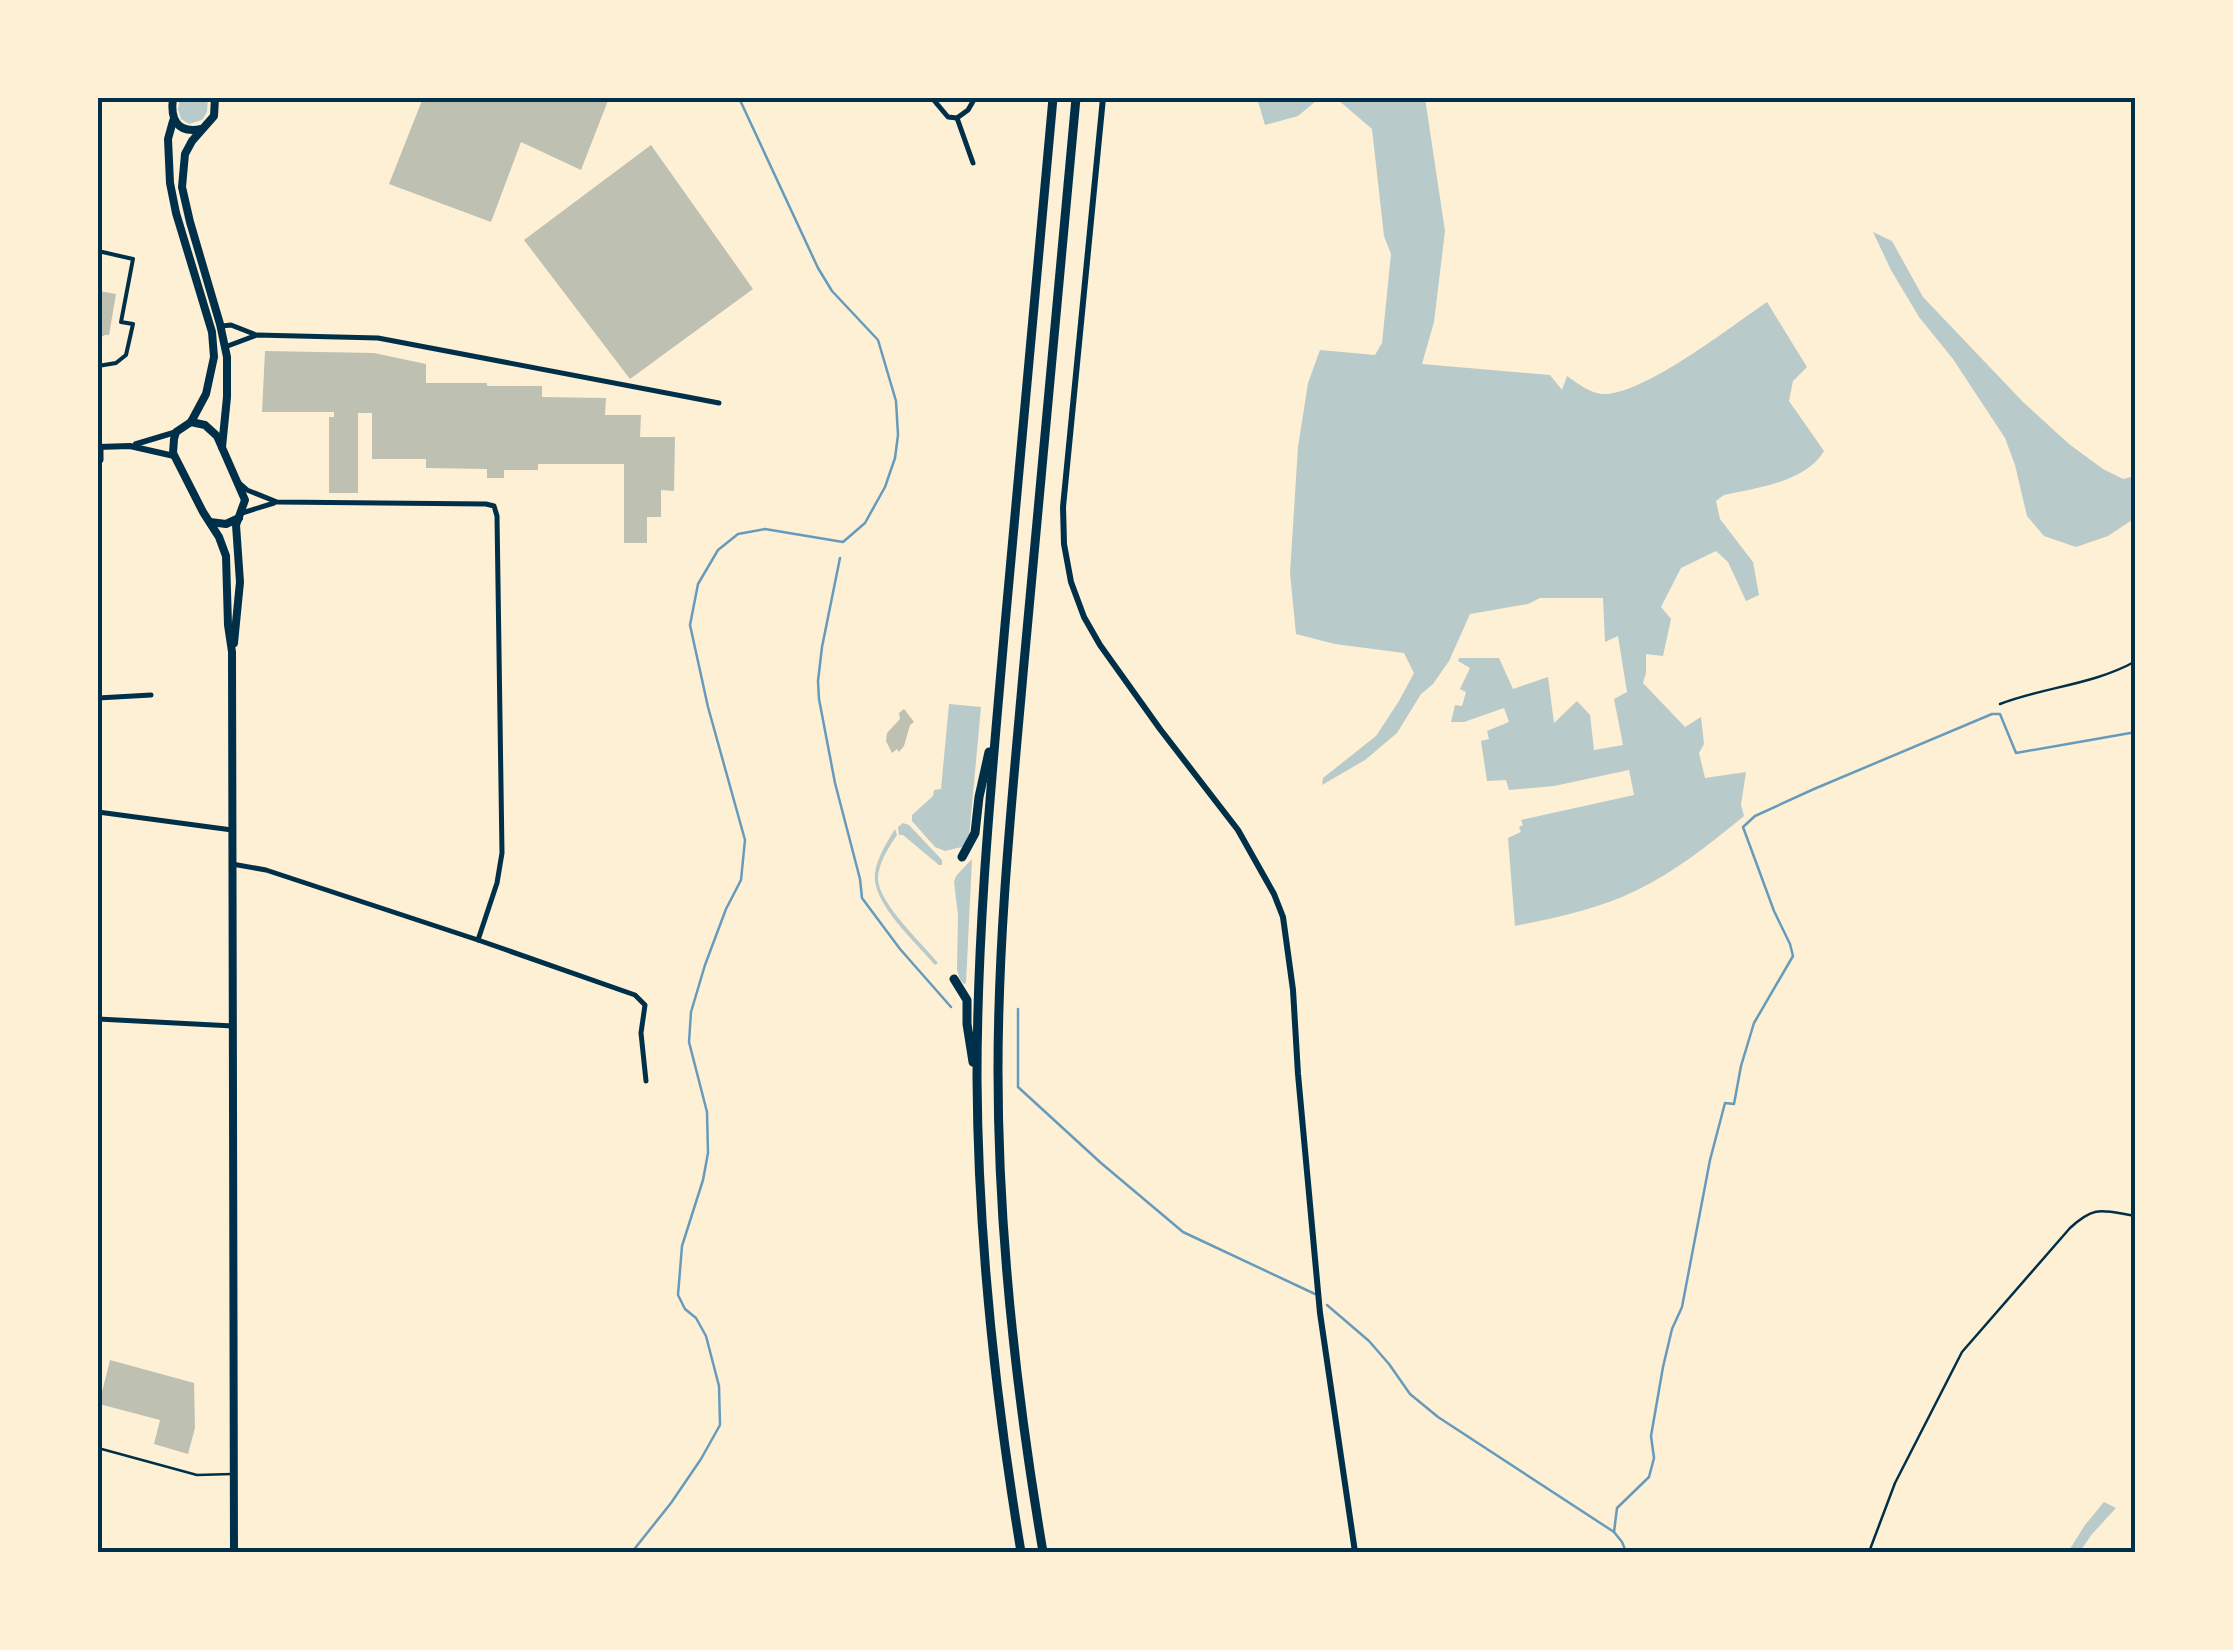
<svg xmlns="http://www.w3.org/2000/svg" width="2233" height="1650" font-family="Spectral,serif">
<style>
.green{fill:#b9caca}
.lines{fill:none;stroke-linecap:round;stroke-linejoin:round}
.stream{stroke:#669bbc;stroke-width:2.5}
.building{fill:#bec0b2}
.path{stroke:#003049;stroke-width:2.5}
.service{stroke:#003049;stroke-width:2.5}
.pedestrian{stroke:#003049;stroke-width:4}
.minor{stroke:#003049;stroke-width:5}
.tertiary{stroke:#003049;stroke-width:6}
.primary{stroke:#003049;stroke-width:8}
.motorway{stroke:#003049;stroke-width:9}
.neatline{fill:none;stroke:#003049;stroke-width:4}
</style>
<rect width="100%" height="100%" fill="#fdf0d5"/>
<g class="green">
<polygon points="180,98 208,98 207,112 202,120 189,124 181,119 178,109"/>
<path d="M1257,98H1425L1445,231L1434,322L1422,364L1550,375L1562,390L1567,376C1577,383 1590,393 1602,394C1641,397 1733,325 1767,302L1807,367L1793,381L1789,401L1824,451C1806,482 1756,488 1724,495L1716,501L1720,519L1753,562L1759,595L1746,601L1728,562L1716,551L1681,568L1661,607L1671,619L1663,656L1646,654V673L1643,683L1685,727L1701,717L1704,744L1699,753L1705,778L1746,772L1741,805L1744,816C1710,844 1675,872 1635,891C1598,909 1555,918 1515,926L1508,838L1521,832L1519,827L1523,825L1521,820L1634,795L1629,770L1554,786L1509,790L1506,780L1487,781L1481,741L1489,739L1487,731L1509,722L1504,708L1464,722H1451L1455,705L1462,706L1466,692L1460,689L1470,668L1458,661L1459,658H1499L1513,689L1548,677L1554,723L1577,701L1590,715L1594,750L1623,745L1614,699L1627,692L1618,636L1605,642L1603,598H1540L1528,604L1470,614L1449,661L1433,684L1421,694L1397,733L1365,760L1322,785L1323,778L1376,736L1399,701L1414,673L1404,653L1335,644L1296,634L1290,573L1298,447L1308,383L1320,350L1375,355L1382,343L1391,254L1384,236L1372,129L1337,99L1316,101L1298,116L1265,125Z"/>
<polygon points="1873,232 1892,241 1923,297 2023,402 2069,444 2103,469 2123,479 2135,476 2135,518 2108,536 2076,547 2044,536 2027,516 2015,465 2005,438 1953,359 1919,317 1891,270"/>
<polygon points="949,704 981,707 969,837 962,847 945,851 935,847 912,821 912,815 933,796 934,790 941,789"/>
<polygon points="903,823 909,825 942,860 942,865 939,865 903,835 899,835 898,827"/>
<path d="M895,829L897,835C888,848 878,864 878,879C879,904 922,943 938,963L935,965C917,943 871,903 875,873C877,858 887,842 895,829Z"/>
<polygon points="972,859 966,983 964,984 960,980 957,969 958,915 954,882 956,876"/>
<polygon points="2104,1502 2116,1508 2092,1534 2081,1550 2083,1552 2068,1552 2085,1525"/>
</g>
<g class="lines">
<g class="stream">
<polyline points="840,558 822,647 818,681 819,699 835,783 860,879 862,898 900,949 951,1007"/>
<polyline points="1018,1009 1018,1087 1101,1163 1183,1232 1315,1294"/>
<polyline points="1327,1305 1369,1341 1389,1364 1410,1394 1438,1417 1614,1532 1622,1542 1626,1552"/>
<polyline points="1614,1532 1617,1508 1649,1477 1654,1458 1651,1436 1663,1367 1672,1329 1682,1307 1710,1160 1725,1103 1734,1104 1741,1066 1754,1023 1793,956 1790,944 1774,911 1743,827 1755,816 1814,789 1992,714 2000,714 2016,753 2136,732"/>
<polyline points="632,1552 671,1503 701,1459 720,1425 719,1386 706,1336 696,1318 685,1309 678,1295 682,1246 703,1180 708,1153 707,1112 689,1042 691,1012 705,965 726,909 741,880 745,840 708,707 690,625 698,584 718,550 738,534 765,529 843,542 865,523 885,487 895,458 898,435 896,401 878,340 832,291 818,268 739,98"/>
</g>
</g>
<g class="building">
<polygon points="423,98 609,98 581,170 521,142 491,222 389,184"/>
<polygon points="651,145 753,289 630,379 524,240"/>
<polygon points="99,291 116,294 109,335 105,335 99,338"/>
<polygon points="265,351 374,353 426,364 426,383 487,383 487,386 542,386 542,397 606,398 605,415 641,415 640,437 675,437 674,491 661,490 661,517 647,517 647,543 624,543 624,464 538,464 538,470 504,470 504,478 487,478 487,469 426,468 426,459 372,459 372,413 358,413 358,493 329,493 329,417 334,417 334,412 262,412"/>
<polygon points="904,709 914,722 910,725 904,746 899,752 897,749 892,753 886,741 887,733 900,719 899,713"/>
<polygon points="110,1360 194,1383 195,1428 188,1454 154,1444 160,1420 99,1404"/>
</g>
<g class="lines">
<g class="path">
<path d="M2000,704C2044,687 2093,685 2136,661"/>
<path d="M1869,1552L1895,1483L1962,1352L2070,1228C2096,1204 2103,1211 2136,1216"/>
</g>
<polyline class="service" points="98,1448 197,1475 232,1474"/>
<polyline class="pedestrian" points="98,251 133,259 121,322 133,324 126,355 116,363 98,366"/>
<g class="minor">
<polyline points="932,98 948,117 957,118"/>
<polyline points="957,118 973,163"/>
<polyline points="957,118 968,110 975,98"/>
<polyline points="222,326 231,325 254,334"/>
<polyline points="225,347 257,335 378,338 719,403"/>
<polyline points="98,465 101,460 101,447"/>
<polyline points="242,513 274,503"/>
<polyline points="98,698 151,695"/>
<polyline points="98,812 232,830"/>
<polyline points="232,864 266,870 478,940 497,883 502,853 497,516 494,506 486,504 277,502 247,490 239,483"/>
<polyline points="478,940 635,995 645,1005 641,1033 646,1081"/>
<polyline points="98,1019 233,1026"/>
</g>
<g class="tertiary">
<polyline points="1103,98 1063,507 1064,544 1071,582 1084,617 1100,645 1160,729 1238,830 1274,894 1283,917 1293,990 1298,1074 1320,1313 1355,1552"/>
<polyline points="136,444 176,432"/>
<polyline points="98,447 130,446 174,456"/>
</g>
<g class="primary">
<path d="M173,98C170,119 177,134 201,129"/>
<polyline points="215,98 214,116 192,141 185,154 182,187 190,222 220,324 227,357 227,397 222,447"/>
<polyline points="173,121 168,139 170,183 176,213 212,332 214,357 206,394 191,422 176,432 174,439 173,453 203,512 219,537 226,556 228,625 232,652 234,1552"/>
<polyline points="191,422 205,425 217,436 245,500 236,525 240,582 234,643"/>
<polyline points="210,522 226,524 239,518"/>
</g>
<g class="motorway">
<polyline points="962,857 975,833 979,797 989,752"/>
<polyline points="954,979 967,1000 967,1024 973,1062"/>
<path d="M1021,1552C995,1396 978,1237 977,1078C977,926 992,776 1005,625C1021,449 1037,273 1053,98"/>
<path d="M1043,1552C1016,1393 998,1232 998,1071C998,934 1012,799 1024,663C1040,474 1058,286 1076,98"/>
</g>
</g>
<rect width="2233" height="1650" fill="none" stroke="#fdf0d5" stroke-width="200"/>
<rect x="100" y="100" width="2033" height="1450" class="neatline"/>
</svg>
